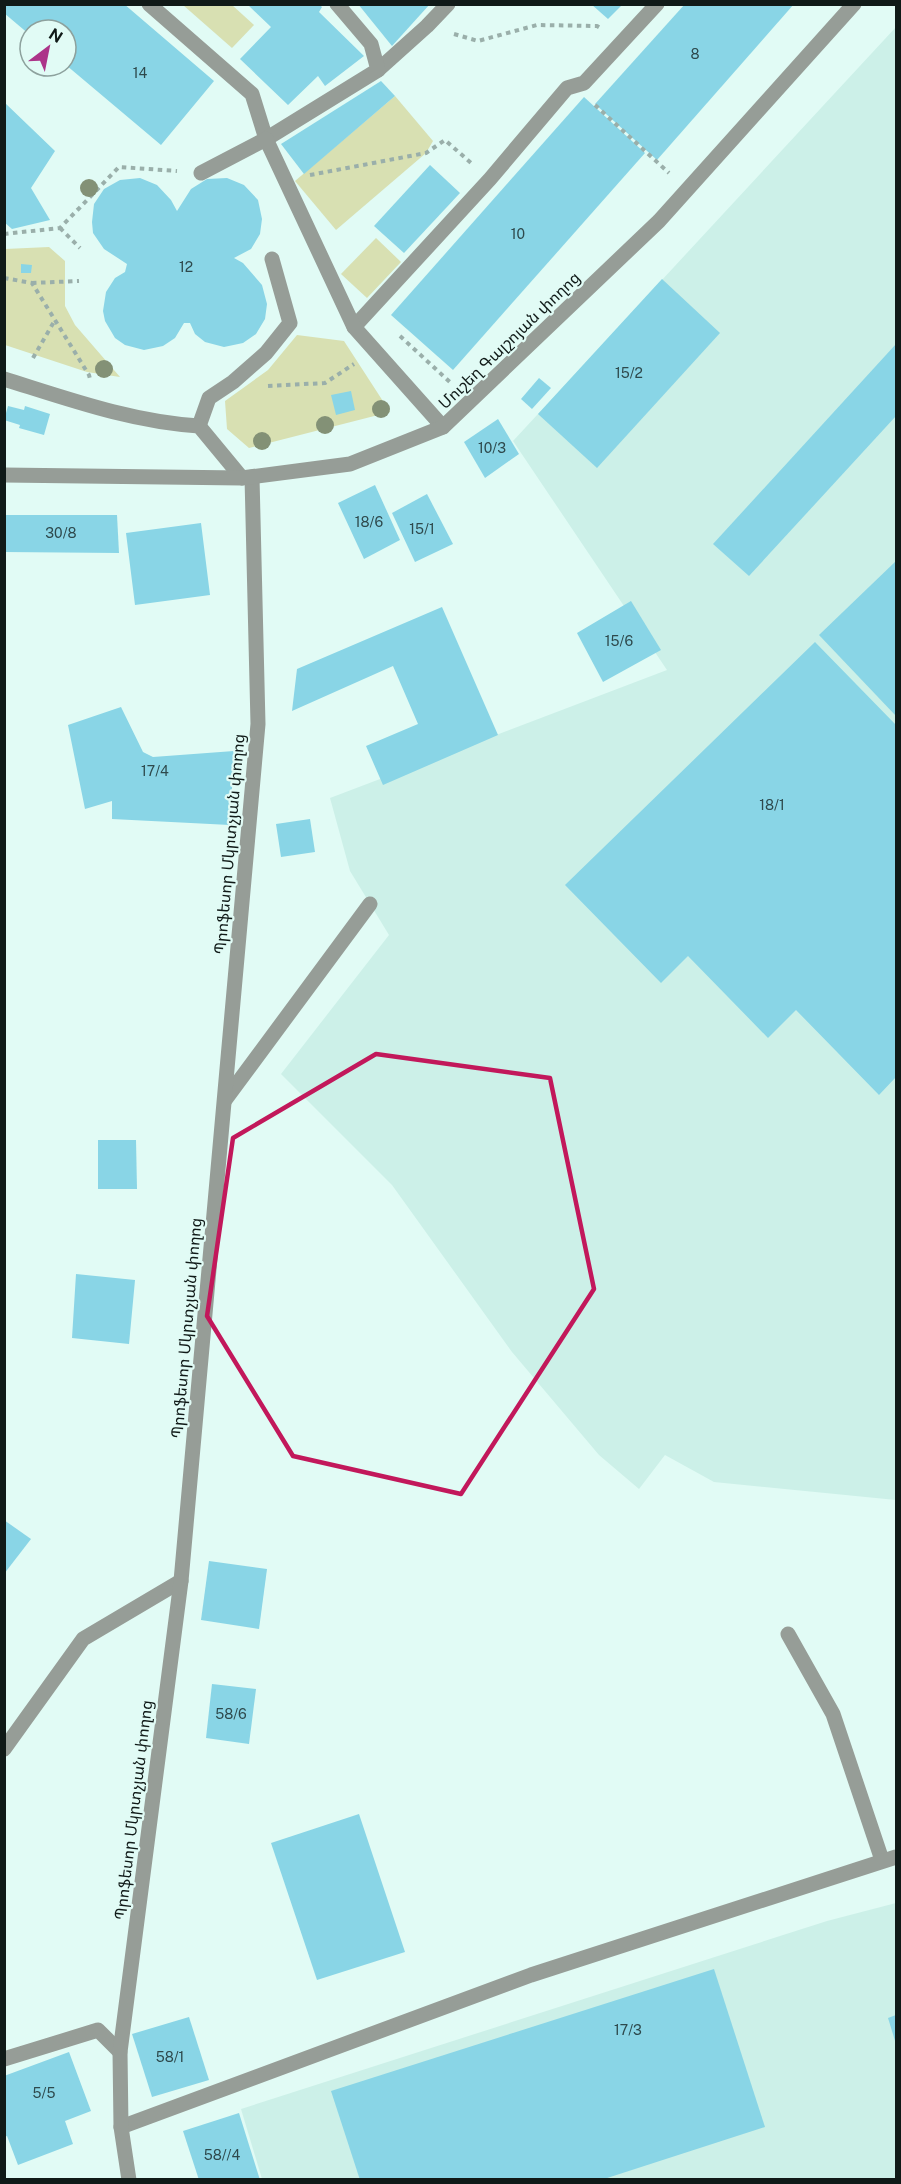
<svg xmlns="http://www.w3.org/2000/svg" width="901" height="2184" font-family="'Public Sans','Noto Sans Armenian',sans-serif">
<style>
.built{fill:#ccf0e8}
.green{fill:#d8e0b2}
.building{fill:#89d5e6}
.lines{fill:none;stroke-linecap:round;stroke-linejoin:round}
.path{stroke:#9aafaa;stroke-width:4;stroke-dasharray:4.5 4.5;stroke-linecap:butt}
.service{stroke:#969d97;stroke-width:15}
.minor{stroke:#969d97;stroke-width:15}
.tertiary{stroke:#969d97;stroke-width:15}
.tree{fill:#839176}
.marked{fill:none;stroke:#c2185b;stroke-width:4.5;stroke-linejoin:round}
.labels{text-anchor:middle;stroke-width:4.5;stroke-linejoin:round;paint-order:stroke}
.number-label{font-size:14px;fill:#2e494c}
.street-label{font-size:16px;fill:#101a18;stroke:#e1fbf5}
</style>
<rect width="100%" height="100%" fill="#e1fbf5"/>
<g class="built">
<polygon points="896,27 896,1500 714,1482 665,1455 639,1489 599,1455 512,1352 392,1185 281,1074 389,935 350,871 330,798 667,670 513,441"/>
<polygon points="896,1903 896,2179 262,2179 241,2109 827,1921"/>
</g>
<g class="green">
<polygon points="183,5 232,5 254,25 232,48"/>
<polygon points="395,96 433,141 426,153 336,230 295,181"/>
<polygon points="376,238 401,262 367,298 341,274"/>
<polygon points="49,247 65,261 65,306 75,325 120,377 87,372 5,345 5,249"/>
<polygon points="297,335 344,341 390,412 249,448 227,429 225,401 268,370"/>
</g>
<g class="building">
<polygon points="4,4 124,4 214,81 161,145 66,65 66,30 30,30 30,35 4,13"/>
<polygon points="247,4 319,4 322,7 319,12 364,56 325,86 318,76 288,105 240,59 271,27"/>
<polygon points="358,4 430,4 392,46"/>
<polygon points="591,4 623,4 608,19"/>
<polygon points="685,4 794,4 657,160 595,104"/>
<polygon points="381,81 395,96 304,174 281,144"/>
<polygon points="584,97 645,153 453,370 391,315"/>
<polygon points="4,102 55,151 31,188 50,220 12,229 4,222"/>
<polygon points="430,165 460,193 404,253 374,226"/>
<polygon points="140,178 157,185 171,200 177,211 191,189 207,179 227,178 244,185 258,200 262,219 260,234 251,249 234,258 243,263 262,285 267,304 265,319 256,334 243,343 224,347 205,342 195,334 190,323 184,323 175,338 163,346 144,350 125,345 115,338 105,321 103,311 106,292 115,278 125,272 127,264 104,249 93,233 92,222 94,204 104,189 120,180"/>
<polygon points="21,264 32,265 31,273 21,273"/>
<polygon points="662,279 720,333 597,468 538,414"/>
<polygon points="896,344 896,416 749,576 713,544"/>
<polygon points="539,378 551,388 532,409 521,399"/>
<polygon points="351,391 355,410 336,415 331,395"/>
<polygon points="8,406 24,410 25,406 50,414 44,435 19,428 20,425 4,420"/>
<polygon points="498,419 519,454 485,478 464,442"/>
<polygon points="375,485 400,540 364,559 338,503"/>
<polygon points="427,494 453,544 415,562 392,513"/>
<polygon points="4,515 117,515 119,553 4,552"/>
<polygon points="201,523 210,595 135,605 126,533"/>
<polygon points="896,561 896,716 819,635"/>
<polygon points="631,601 661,650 603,682 577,633"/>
<polygon points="442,607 498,735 383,785 366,746 418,724 393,666 292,711 297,669"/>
<polygon points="815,642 896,725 896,1077 879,1095 796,1010 768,1038 688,956 661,983 565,885"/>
<polygon points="121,707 143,752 153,757 234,751 230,825 112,819 112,801 85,809 68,725"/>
<polygon points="310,819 315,852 281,857 276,824"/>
<polygon points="98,1140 136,1140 137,1189 98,1189"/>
<polygon points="76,1274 135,1280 129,1344 72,1338"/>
<polygon points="4,1520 31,1539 4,1574"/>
<polygon points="209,1561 267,1569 259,1629 201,1620"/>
<polygon points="212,1684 256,1689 249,1744 206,1738"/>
<polygon points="359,1814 405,1952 317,1980 271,1843"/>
<polygon points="714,1969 765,2127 601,2180 360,2180 331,2091"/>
<polygon points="896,2015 896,2044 888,2018"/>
<polygon points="189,2017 209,2080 152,2097 132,2034"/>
<polygon points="69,2052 91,2111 65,2121 73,2144 18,2165 7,2136 4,2137 4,2076"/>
<polygon points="239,2113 260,2180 199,2180 183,2131"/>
</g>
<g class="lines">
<g class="path">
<polyline points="454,34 478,41 537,25 597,26 602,29"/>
<polyline points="595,105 669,173"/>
<polyline points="310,175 426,153 445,140 471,163"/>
<polyline points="60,228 80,248"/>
<polyline points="4,234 60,228 119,167 177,171"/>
<polyline points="4,278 32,283 89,375 90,379"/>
<polyline points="32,283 79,281"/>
<polyline points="400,336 452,384"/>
<polyline points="33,358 55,320"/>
<polyline points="268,386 325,383 354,364"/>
</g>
<g class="service">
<polyline points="149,4 252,94 266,139"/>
<polyline points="378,70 427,26 448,4"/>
<polyline points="201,173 266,139 378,70 371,44 337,4"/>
<polyline points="354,327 490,179 567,88 584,83 657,4"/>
<polyline points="199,426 209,398 233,382 266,353 290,323 272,259"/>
<polyline points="225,1100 370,904"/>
<polyline points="788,1634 833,1714 882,1860"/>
<polyline points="4,1749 83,1639 181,1581"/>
<polyline points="4,2059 98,2030 120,2052"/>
<polyline points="121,2127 531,1975 896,1857"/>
<polyline points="129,2180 121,2127 120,2052 181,1581 258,724 252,477"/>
</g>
<g class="minor">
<polyline points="266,139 354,327 443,427"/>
<path d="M4,379C68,399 132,422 199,426L242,478"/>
</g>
<polyline class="tertiary" points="4,475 242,478 350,464 443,427 659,221 854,4"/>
</g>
<g class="tree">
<circle cx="89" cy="188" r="9"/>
<circle cx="104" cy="369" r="9"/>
<circle cx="381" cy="409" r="9"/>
<circle cx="325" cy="425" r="9"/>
<circle cx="262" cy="441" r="9"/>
</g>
<path class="marked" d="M376,1054L550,1078L594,1289L461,1494L293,1456L207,1316L233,1138Z"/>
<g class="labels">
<g class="number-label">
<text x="695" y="59">8</text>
<text x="140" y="78">14</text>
<text x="518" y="239">10</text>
<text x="186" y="272">12</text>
<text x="629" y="378">15/2</text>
<text x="492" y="453">10/3</text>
<text x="369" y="527">18/6</text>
<text x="422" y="534">15/1</text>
<text x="61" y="538">30/8</text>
<text x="619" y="646">15/6</text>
<text x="155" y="776">17/4</text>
<text x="772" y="810">18/1</text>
<text x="231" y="1719">58/6</text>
<text x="628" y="2035">17/3</text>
<text x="170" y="2062">58/1</text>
<text x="44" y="2098">5/5</text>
<text x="222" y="2160">58//4</text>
</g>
<g class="street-label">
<text transform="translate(509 340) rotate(-44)" y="6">Մուշեղ Գալշոյան փողոց</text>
<text transform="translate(229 844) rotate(-85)" y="6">Պրոֆեսոր Մկրտչյան փողոց</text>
<text transform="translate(186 1328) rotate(-85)" y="6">Պրոֆեսոր Մկրտչյան փողոց</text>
<text transform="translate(133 1810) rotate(-83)" y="6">Պրոֆեսոր Մկրտչյան փողոց</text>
</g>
</g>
<rect width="901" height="2184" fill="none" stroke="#101a18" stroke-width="12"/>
<g transform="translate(48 48) rotate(32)"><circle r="28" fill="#e1fbf5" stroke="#8da19d" stroke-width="1.5"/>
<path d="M0-4.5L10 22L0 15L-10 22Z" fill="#ac3489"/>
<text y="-9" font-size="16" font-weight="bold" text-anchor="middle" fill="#101a18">N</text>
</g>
</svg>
